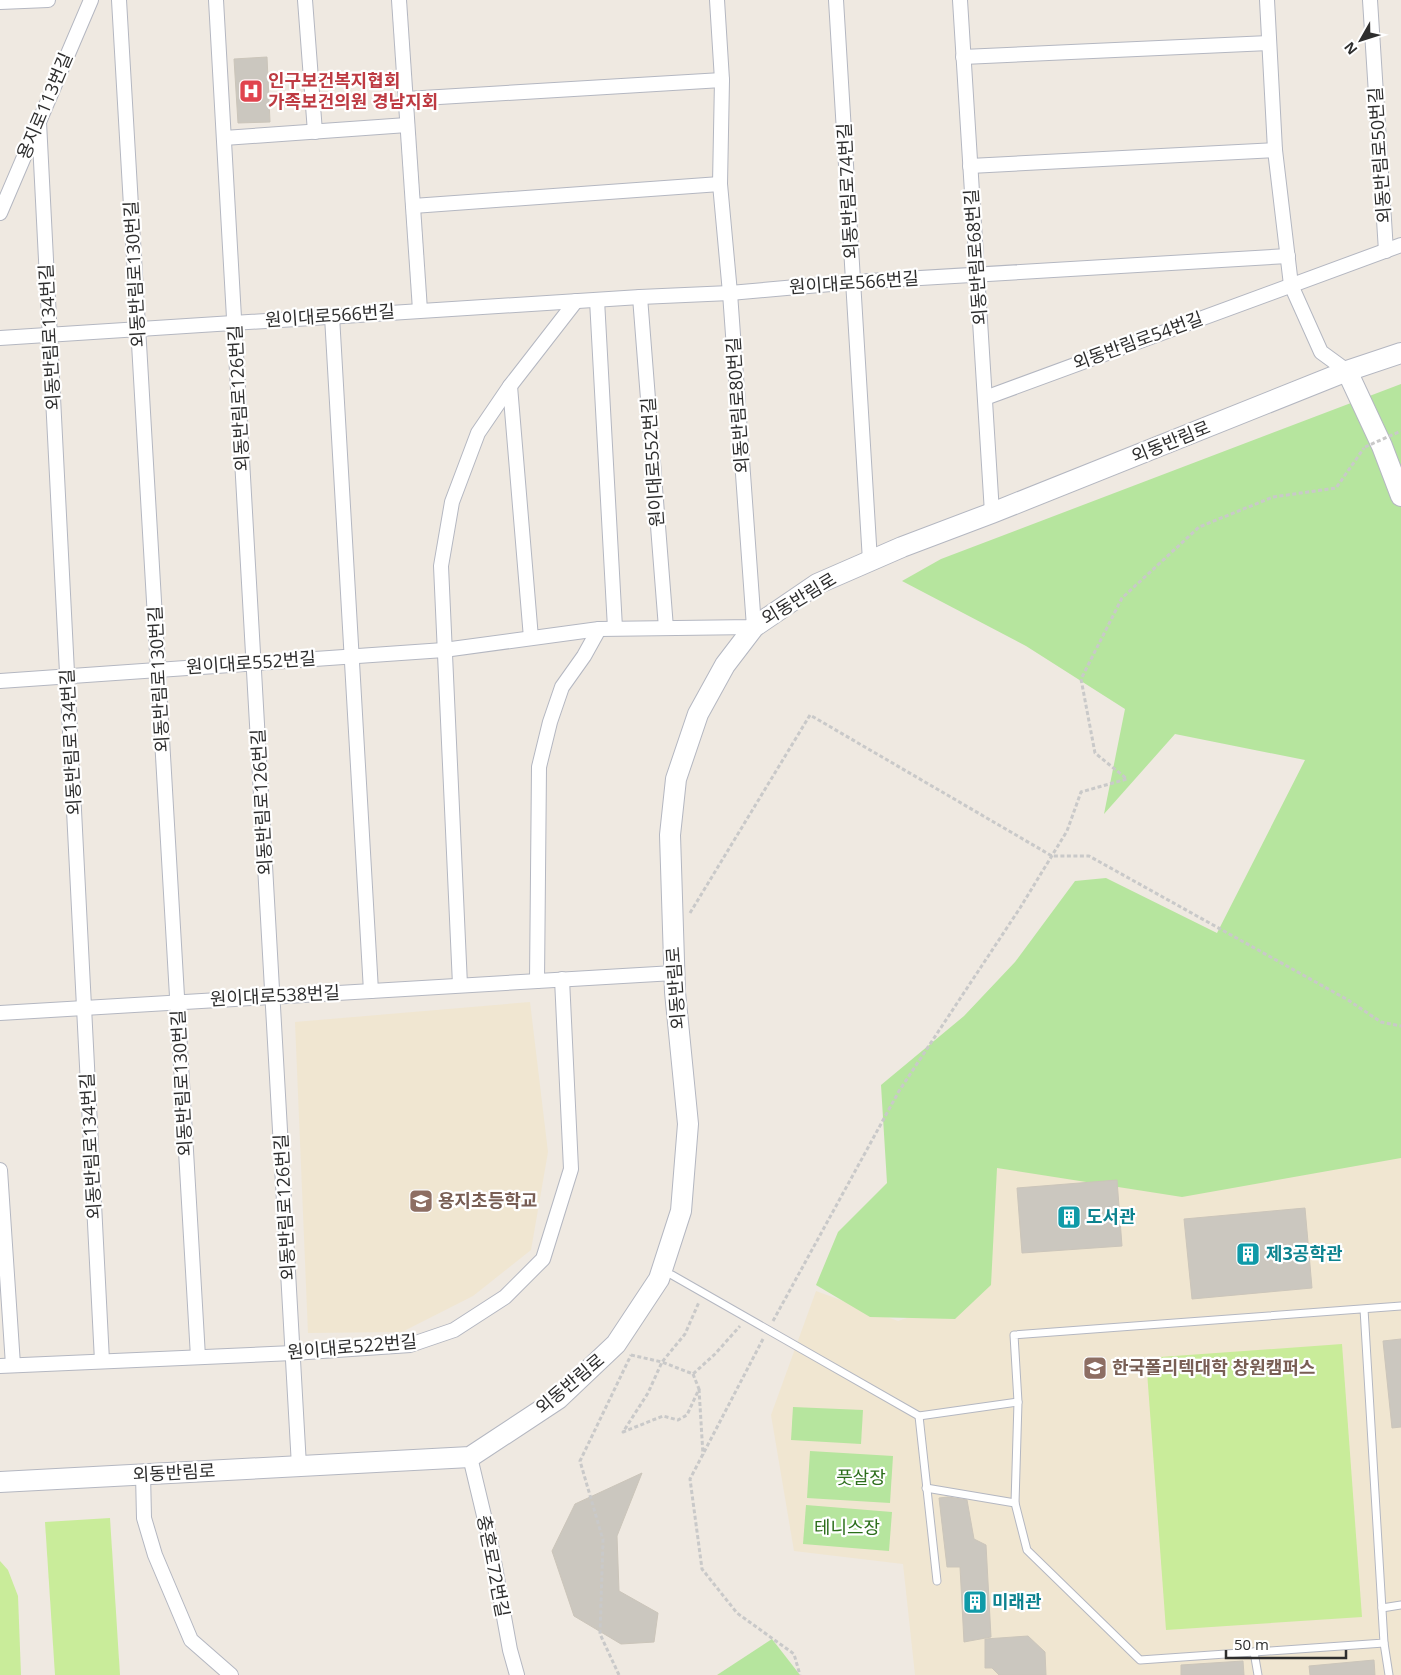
<svg xmlns="http://www.w3.org/2000/svg" width="1401" height="1675" font-family="'Open Sans','Noto Sans KR',sans-serif">
<style>
.education{fill:#f0e6d1}
.green{fill:#b6e59e}
.pitch{fill:#c9ec9a}
.building{fill:#cbc7bf;stroke:#cbc5ba}
.lines{fill:none;stroke-linecap:round;stroke-linejoin:round}
.lane-casing{stroke:#b4b7c1;stroke-width:9}
.street-casing{stroke:#b4b7c1;stroke-width:16}
.secondary-casing{stroke:#b4b7c1;stroke-width:22}
.path{stroke:#c9c9c9;stroke-width:3;stroke-dasharray:4 2.5;stroke-linecap:butt}
.lane{stroke:#fff;stroke-width:7}
.street{stroke:#fff;stroke-width:14}
.secondary{stroke:#fff;stroke-width:20}
.path-bridge{stroke:#c9c9c9;stroke-width:3;stroke-dasharray:4 2.5;stroke-linecap:butt}
.labels{text-anchor:middle;stroke-width:4.5;stroke-linejoin:round;paint-order:stroke}
.health-label{font-size:18px;font-weight:bold;fill:#be3a42;stroke:#fff;text-anchor:start}
.street-label{font-size:18px;fill:#2e2e2e;stroke:#fff}
.education-label{font-size:18px;font-weight:bold;fill:#785e54;stroke:#fff;text-anchor:start}
.culture-label{font-size:18px;font-weight:bold;fill:#0d838f;stroke:#fff;text-anchor:start}
.park-label{font-size:18px;fill:#2c6e1b;stroke:#fff}
</style>
<rect width="100%" height="100%" fill="#efe9e1"/>
<g class="education">
<polygon points="530,1002 548,1152 531,1250 473,1296 402,1332 308,1333 295,1022"/>
<polygon points="1401,1147 1401,1675 915,1675 903,1564 794,1551 771,1415 816,1291 898,1321 969,1297 989,1150"/>
</g>
<g class="green">
<polygon points="1401,384 1401,1158 1182,1197 997,1168 991,1285 955,1319 870,1317 816,1285 838,1232 887,1183 881,1085 964,1016 1015,962 1075,881 1106,878 1217,933 1305,760 1175,734 1104,814 1125,709 1026,646 902,581 941,559"/>
<polygon points="793,1407 863,1410 861,1444 791,1440"/>
<polygon points="810,1451 893,1456 890,1503 807,1498"/>
<polygon points="806,1505 892,1512 889,1551 803,1544"/>
<polygon points="772,1639 800,1675 717,1675"/>
</g>
<g class="pitch">
<polygon points="1342,1344 1362,1617 1166,1630 1146,1358"/>
<polygon points="110,1518 120,1675 55,1675 45,1522"/>
<polygon points="0,1561 8,1570 18,1596 21,1675 0,1675"/>
</g>
<g class="building">
<polygon points="267,57 270,122 238,123 234,59"/>
<polygon points="1117,1180 1122,1246 1022,1253 1017,1188"/>
<polygon points="1305,1208 1312,1288 1192,1299 1184,1219"/>
<polygon points="1401,1339 1401,1427 1392,1428 1383,1341"/>
<polygon points="642,1473 617,1536 619,1591 658,1613 654,1642 621,1644 574,1616 552,1551 575,1504"/>
<polygon points="948,1497 967,1500 974,1539 986,1545 991,1637 964,1642 960,1567 947,1567 939,1498"/>
<polygon points="1028,1636 1045,1652 1046,1675 999,1675 992,1668 985,1668 985,1639"/>
<polygon points="1374,1660 1375,1675 1310,1675 1309,1666"/>
<polygon points="1243,1661 1244,1675 1181,1675 1181,1665"/>
</g>
<g class="lines">
<g class="lane-casing">
<g id="lane">
<polyline points="672,1275 919,1416 1018,1402"/>
<polyline points="1364,1309 1384,1643 1140,1660 1027,1550 1015,1503 1018,1402 1014,1335 1401,1306"/>
<polyline points="919,1416 937,1581"/>
<polyline points="926,1488 1015,1503"/>
<polyline points="1382,1608 1401,1605"/>
<polyline points="1384,1643 1389,1675"/>
<polyline points="1254,1652 1258,1675"/>
</g>
</g>
<g class="street-casing">
<g id="street">
<polyline points="119,0 198,1357"/>
<polyline points="216,0 299,1466"/>
<polyline points="305,0 315,132"/>
<polyline points="399,0 420,310"/>
<polyline points="836,0 870,561"/>
<polyline points="960,0 992,513"/>
<polyline points="1267,0 1275,150 1291,285 1321,352 1347,371"/>
<polyline points="1370,0 1386,251"/>
<polyline points="0,2 48,0"/>
<polyline points="963,57 1269,43"/>
<polyline points="406,99 722,80"/>
<polyline points="39,122 102,1361"/>
<polyline points="224,138 407,125"/>
<polyline points="970,166 1275,150"/>
<polyline points="413,206 720,184"/>
<polyline points="0,213 91,0"/>
<polyline points="640,297 666,628"/>
<polyline points="597,300 615,628"/>
<polyline points="332,316 371,991"/>
<polyline points="0,338 640,297 730,293 853,282 1288,256"/>
<polyline points="510,386 531,638"/>
<polyline points="985,398 1401,245"/>
<polyline points="0,681 444,650 599,629 754,627 730,293 720,184 722,80 717,0"/>
<polyline points="537,981 539,767 550,722 562,687 584,656 599,629"/>
<polyline points="460,985 441,566 452,502 478,433 510,386 576,301"/>
<polyline points="0,1013 674,973"/>
<polyline points="0,1170 13,1365"/>
<polyline points="0,1366 293,1353 410,1345 454,1330 505,1297 543,1259 571,1169 562,979"/>
<polyline points="470,1457 491,1545 510,1650 517,1675"/>
<polyline points="143,1474 144,1518 155,1555 191,1640 231,1675"/>
</g>
</g>
<g class="secondary-casing">
<g id="secondary">
<polyline points="1347,371 1382,446 1401,496"/>
<polyline points="0,1482 470,1457 558,1399 616,1344 659,1279 681,1211 688,1124 675,992 670,835 676,779 698,714 725,665 754,627 817,584 902,547 992,513 1347,371 1401,353"/>
</g>
</g>
<g class="path">
<polyline points="690,913 810,715 1052,856 1089,856 1348,1000 1381,1022 1401,1026"/>
<polyline points="773,1321 899,1091 1020,908 1067,831 1081,792 1127,779 1095,753 1081,679 1122,598 1199,527 1273,497 1336,488 1364,448"/>
<polyline points="763,1339 690,1479 702,1569 737,1613 794,1654 800,1675"/>
<polyline points="631,1355 662,1362 685,1334 699,1302"/>
<polyline points="693,1374 699,1389 687,1415 678,1420 663,1416 623,1432 648,1393 662,1362 693,1374 715,1354 740,1326"/>
<polyline points="699,1389 703,1455"/>
<polyline points="619,1675 600,1634 603,1540 580,1461 631,1355"/>
</g>
<use href="#lane" class="lane"/>
<use href="#street" class="street"/>
<use href="#secondary" class="secondary"/>
<polyline class="path-bridge" points="1365,447 1401,431"/>
</g>
<defs>
<g id="hospital-square" transform="scale(1.25)"><rect x="-9" y="-9" width="18" height="18" rx="4" fill="#e0444e" stroke="#fff"/><path d="M-5-5h3v3.5h4V-5h3V5h-3V1.5h-4V5h-3Z" fill="#fff"/></g>
<g id="school-square" transform="scale(1.25)"><rect x="-9" y="-9" width="18" height="18" rx="4" fill="#8d6e63" stroke="#fff"/><path d="M0-5L7-2L0 1L-7-2ZM-4 1L0 2.5L4 1V4Q0 6-4 4Z" fill="#fff"/></g>
<g id="building-square" transform="scale(1.25)"><rect x="-9" y="-9" width="18" height="18" rx="4" fill="#0f9aa8" stroke="#fff"/><path d="M-4-6H4V6H1V3H-1V6H-4ZM-2.5-4.3h1.7v1.8h-1.7ZM.8-4.3h1.7v1.8H.8ZM-2.5-1h1.7V.8h-1.7ZM.8-1h1.7V.8H.8Z" fill="#fff"/></g>
<g id="university-square" transform="scale(1.25)"><rect x="-9" y="-9" width="18" height="18" rx="4" fill="#8d6e63" stroke="#fff"/><path d="M0-5L7-2L0 1L-7-2ZM-4 1L0 2.5L4 1V4Q0 6-4 4Z" fill="#fff"/></g>
</defs>
<g fill-rule="evenodd">
<use href="#hospital-square" x="251" y="91"/>
<use href="#school-square" x="421" y="1201"/>
<use href="#building-square" x="1069" y="1217"/>
<use href="#building-square" x="1248" y="1254"/>
<use href="#university-square" x="1095" y="1368"/>
<use href="#building-square" x="975" y="1602"/>
</g>
<g class="labels">
<g class="health-label">
<text x="268" y="87">인구보건복지협회<tspan x="268" dy="21">가족보건의원 경남지회</tspan></text>
</g>
<g class="street-label">
<text transform="translate(45 106) rotate(-67)" y="6">용지로113번길</text>
<text transform="translate(1380 155) rotate(-94)" y="6">외동반림로50번길</text>
<text transform="translate(848 191) rotate(-93)" y="6">외동반림로74번길</text>
<text transform="translate(976 257) rotate(-94)" y="6">외동반림로68번길</text>
<text transform="translate(135 274) rotate(-93)" y="6">외동반림로130번길</text>
<text transform="translate(854 283) rotate(-4)" y="6">원이대로566번길</text>
<text transform="translate(330 316) rotate(-4)" y="6">원이대로566번길</text>
<text transform="translate(50 337) rotate(-93)" y="6">외동반림로134번길</text>
<text transform="translate(1138 341) rotate(-20)" y="6">외동반림로54번길</text>
<text transform="translate(239 398) rotate(-93)" y="6">외동반림로126번길</text>
<text transform="translate(738 405) rotate(-94)" y="6">외동반림로80번길</text>
<text transform="translate(1171 442) rotate(-22)" y="6">외동반림로</text>
<text transform="translate(653 462) rotate(-94)" y="6">원이대로552번길</text>
<text transform="translate(799 599) rotate(-31)" y="6">외동반림로</text>
<text transform="translate(251 663) rotate(-4)" y="6">원이대로552번길</text>
<text transform="translate(159 679) rotate(-93)" y="6">외동반림로130번길</text>
<text transform="translate(71 742) rotate(-93)" y="6">외동반림로134번길</text>
<text transform="translate(262 802) rotate(-93)" y="6">외동반림로126번길</text>
<text transform="translate(676 988) rotate(-94)" y="6">외동반림로</text>
<text transform="translate(275 996) rotate(-3)" y="6">원이대로538번길</text>
<text transform="translate(182 1083) rotate(-93)" y="6">외동반림로130번길</text>
<text transform="translate(91 1146) rotate(-93)" y="6">외동반림로134번길</text>
<text transform="translate(285 1207) rotate(-93)" y="6">외동반림로126번길</text>
<text transform="translate(352 1347) rotate(-5)" y="6">원이대로522번길</text>
<text transform="translate(570 1384) rotate(-40)" y="6">외동반림로</text>
<text transform="translate(174 1473) rotate(-3)" y="6">외동반림로</text>
<text transform="translate(493 1566) rotate(79)" y="6">충혼로72번길</text>
</g>
<g class="education-label">
<text x="438" y="1207">용지초등학교</text>
<text x="1112" y="1374">한국폴리텍대학 창원캠퍼스</text>
</g>
<g class="culture-label">
<text x="1086" y="1223">도서관</text>
<text x="1266" y="1260">제3공학관</text>
<text x="992" y="1608">미래관</text>
</g>
<g class="park-label">
<text x="861" y="1484">풋살장</text>
<text x="847" y="1534">테니스장</text>
</g>
</g>
<g transform="translate(1361 40) rotate(231)" stroke="#ffffff" stroke-width="4" paint-order="stroke">
<path d="M0-4L9 19L0 12L-9 19Z" fill="#2e2e2e"/>
<text y="-8" font-size="14" font-weight="bold" text-anchor="middle" fill="#2e2e2e">N</text>
</g>
<path d="M1226 1650v8h120v-8" fill="none" stroke="#2e2e2e" stroke-width="2.5"/>
<text x="1234" y="1650" font-size="15" fill="#2e2e2e" stroke="#ffffff" stroke-width="4" paint-order="stroke">50 m</text>
</svg>
